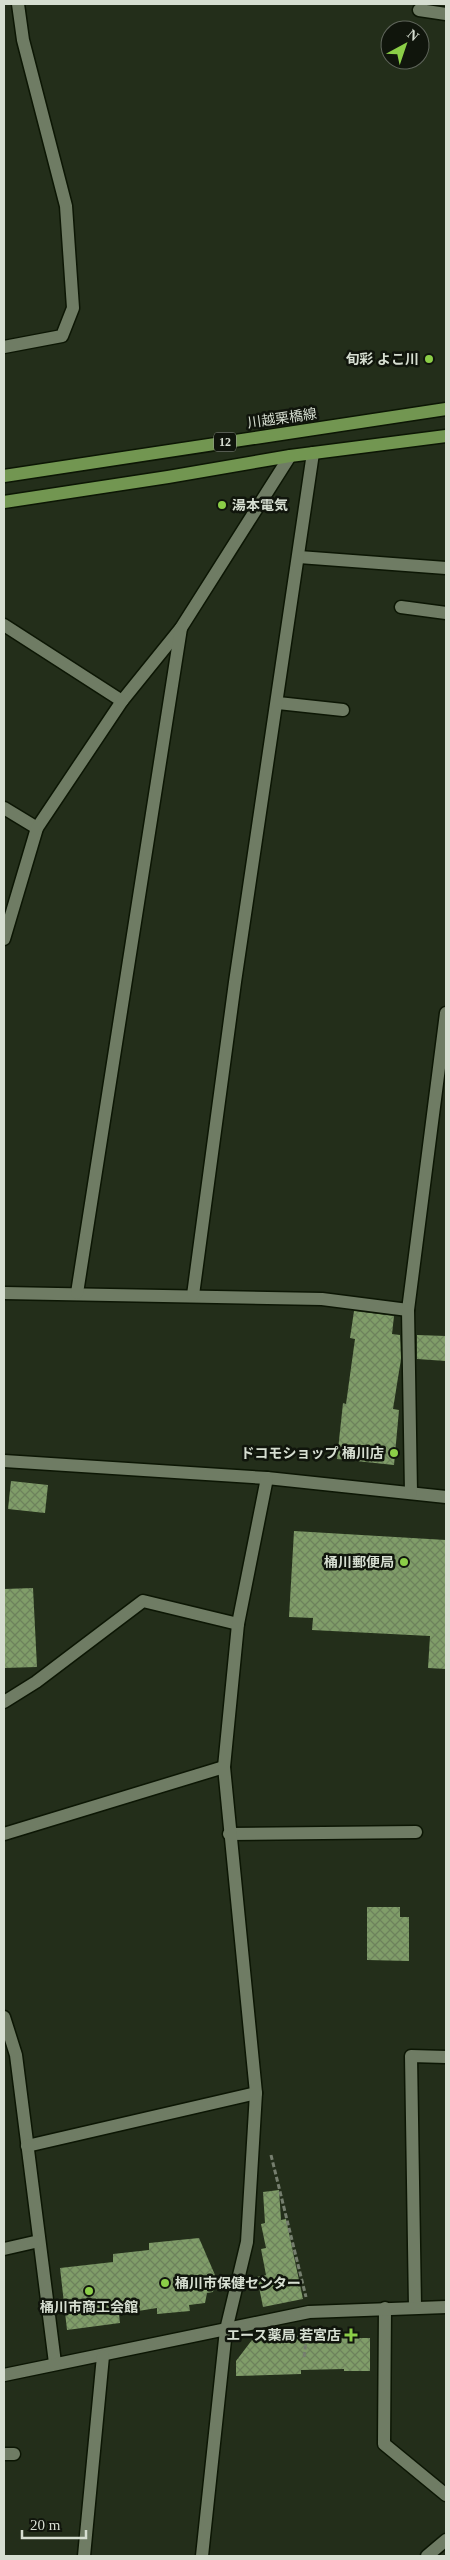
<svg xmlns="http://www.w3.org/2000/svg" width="450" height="2560" font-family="'Times New Roman','Noto Sans JP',serif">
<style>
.building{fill:url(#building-cross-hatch)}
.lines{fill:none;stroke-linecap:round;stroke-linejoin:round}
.minor-casing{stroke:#0c1604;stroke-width:15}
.major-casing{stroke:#0c1604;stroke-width:15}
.path{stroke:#757e6e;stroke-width:3;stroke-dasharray:5 2.5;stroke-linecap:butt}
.minor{stroke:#6f7c64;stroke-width:12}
.major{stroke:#729651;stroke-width:12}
.poi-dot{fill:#8bce47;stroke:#10150c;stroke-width:2}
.labels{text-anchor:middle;stroke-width:5;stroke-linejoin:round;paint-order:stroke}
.shield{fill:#10150c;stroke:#9ba296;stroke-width:1}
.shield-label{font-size:12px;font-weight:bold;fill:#d6ded1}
.poi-label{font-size:14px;font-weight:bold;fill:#d6ded1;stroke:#10150c;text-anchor:end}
.street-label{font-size:14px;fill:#d6ded1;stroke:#10150c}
</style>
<defs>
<pattern id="building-cross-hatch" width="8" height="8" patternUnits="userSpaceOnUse" patternTransform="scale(1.25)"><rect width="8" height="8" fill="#809d69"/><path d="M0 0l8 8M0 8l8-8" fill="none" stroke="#6d825c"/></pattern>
</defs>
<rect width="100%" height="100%" fill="#232e1a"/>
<g class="building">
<polygon points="354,1311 394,1316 392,1334 400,1335 401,1359 393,1409 399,1410 394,1465 337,1459 343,1403 346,1404 355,1339 350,1338"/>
<polygon points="417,1335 446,1336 446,1361 417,1359"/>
<polygon points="11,1481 48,1485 45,1513 8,1509"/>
<polygon points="294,1531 446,1540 446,1669 428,1668 430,1636 312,1630 313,1618 289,1617"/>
<polygon points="33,1588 37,1667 4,1668 4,1589"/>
<polygon points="367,1907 400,1907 400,1917 409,1917 409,1961 367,1960"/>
<polygon points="279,2190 281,2220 286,2219 303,2299 263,2307 257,2277 266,2275 261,2249 266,2248 261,2224 265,2223 263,2192"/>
<polygon points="199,2238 215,2275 213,2292 207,2293 205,2303 189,2305 190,2311 157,2314 157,2308 119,2314 120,2323 67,2330 60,2268 113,2262 113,2254 149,2250 149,2243"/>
<polygon points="317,2328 340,2328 340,2338 370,2338 370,2371 344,2371 344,2369 301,2370 301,2374 236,2376 236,2361 252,2340 317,2334"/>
</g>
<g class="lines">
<g class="minor-casing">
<g id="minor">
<polyline points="419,10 446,14"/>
<polyline points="4,347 62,336 73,308 66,206 23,40 18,4"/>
<polyline points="299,557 446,568"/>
<polyline points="401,607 446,613"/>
<polyline points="4,625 122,701"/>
<polyline points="278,703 343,710"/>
<polyline points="4,808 37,828"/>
<polyline points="4,939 37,828 122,701 181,628 290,456"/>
<polyline points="4,1293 322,1299 408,1310"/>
<polyline points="77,1293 181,628"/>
<polyline points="193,1295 235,982 313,453"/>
<polyline points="4,1461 267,1478 446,1497"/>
<polyline points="411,1493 408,1310 446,1013"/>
<polyline points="4,1702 36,1682 143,1601 238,1624"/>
<polyline points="4,1834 224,1767"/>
<polyline points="229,1834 416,1832"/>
<polyline points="4,2017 16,2055 55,2363"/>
<polyline points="27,2146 256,2093"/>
<polyline points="4,2249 39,2241"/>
<polyline points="415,2307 411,2056 446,2057"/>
<polyline points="385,2308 384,2444 446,2495"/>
<polyline points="4,2375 309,2312 446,2307"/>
<polyline points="4,2454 14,2454"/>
<polyline points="84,2556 103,2356"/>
<polyline points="202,2556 226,2330 247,2242 256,2093 224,1767 238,1624 267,1478"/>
<polyline points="427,2556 446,2540"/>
</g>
</g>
<g class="major-casing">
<g id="major">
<polyline points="4,476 446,409"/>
<polyline points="4,502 168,477 290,456 446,436"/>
</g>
</g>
<g class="path">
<polyline points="271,2155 306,2297"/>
<polyline points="304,2357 308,2327"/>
</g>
<use href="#minor" class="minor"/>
<use href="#major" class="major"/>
</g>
<g class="poi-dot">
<circle cx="429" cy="359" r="5"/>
<circle cx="222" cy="505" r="5"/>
<circle cx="394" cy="1453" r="5"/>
<circle cx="404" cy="1562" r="5"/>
<circle cx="165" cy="2283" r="5"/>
<circle cx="89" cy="2291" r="5"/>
<path d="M348.5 2327.5h5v5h5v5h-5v5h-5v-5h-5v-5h5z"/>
</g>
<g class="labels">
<rect class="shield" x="214" y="432.5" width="22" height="19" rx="4"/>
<g class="shield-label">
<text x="225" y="446">12</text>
</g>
<g class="poi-label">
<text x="419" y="364">旬彩 よこ川</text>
<text x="232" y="510" text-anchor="start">湯本電気</text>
<text x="384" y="1458">ドコモショップ 桶川店</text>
<text x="394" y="1567">桶川郵便局</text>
<text x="175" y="2288" text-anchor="start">桶川市保健センター</text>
<text x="89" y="2312" text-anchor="middle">桶川市商工会館</text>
<text x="341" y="2340">エース薬局 若宮店</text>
</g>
<g class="street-label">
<text transform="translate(282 418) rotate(-8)" y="5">川越栗橋線</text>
</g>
</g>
<rect width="450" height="2560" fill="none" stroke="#d6ded1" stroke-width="10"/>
<g transform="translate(405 45) rotate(40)"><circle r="24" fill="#10150c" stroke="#5f655b"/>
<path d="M0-4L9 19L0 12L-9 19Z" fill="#8bce47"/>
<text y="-8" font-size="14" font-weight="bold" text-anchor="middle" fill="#d6ded1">N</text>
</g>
<path d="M22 2530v8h64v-8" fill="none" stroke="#d6ded1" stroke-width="2.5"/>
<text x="30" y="2530" font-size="15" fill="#d6ded1" stroke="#10150c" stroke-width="4" paint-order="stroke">20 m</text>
</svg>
